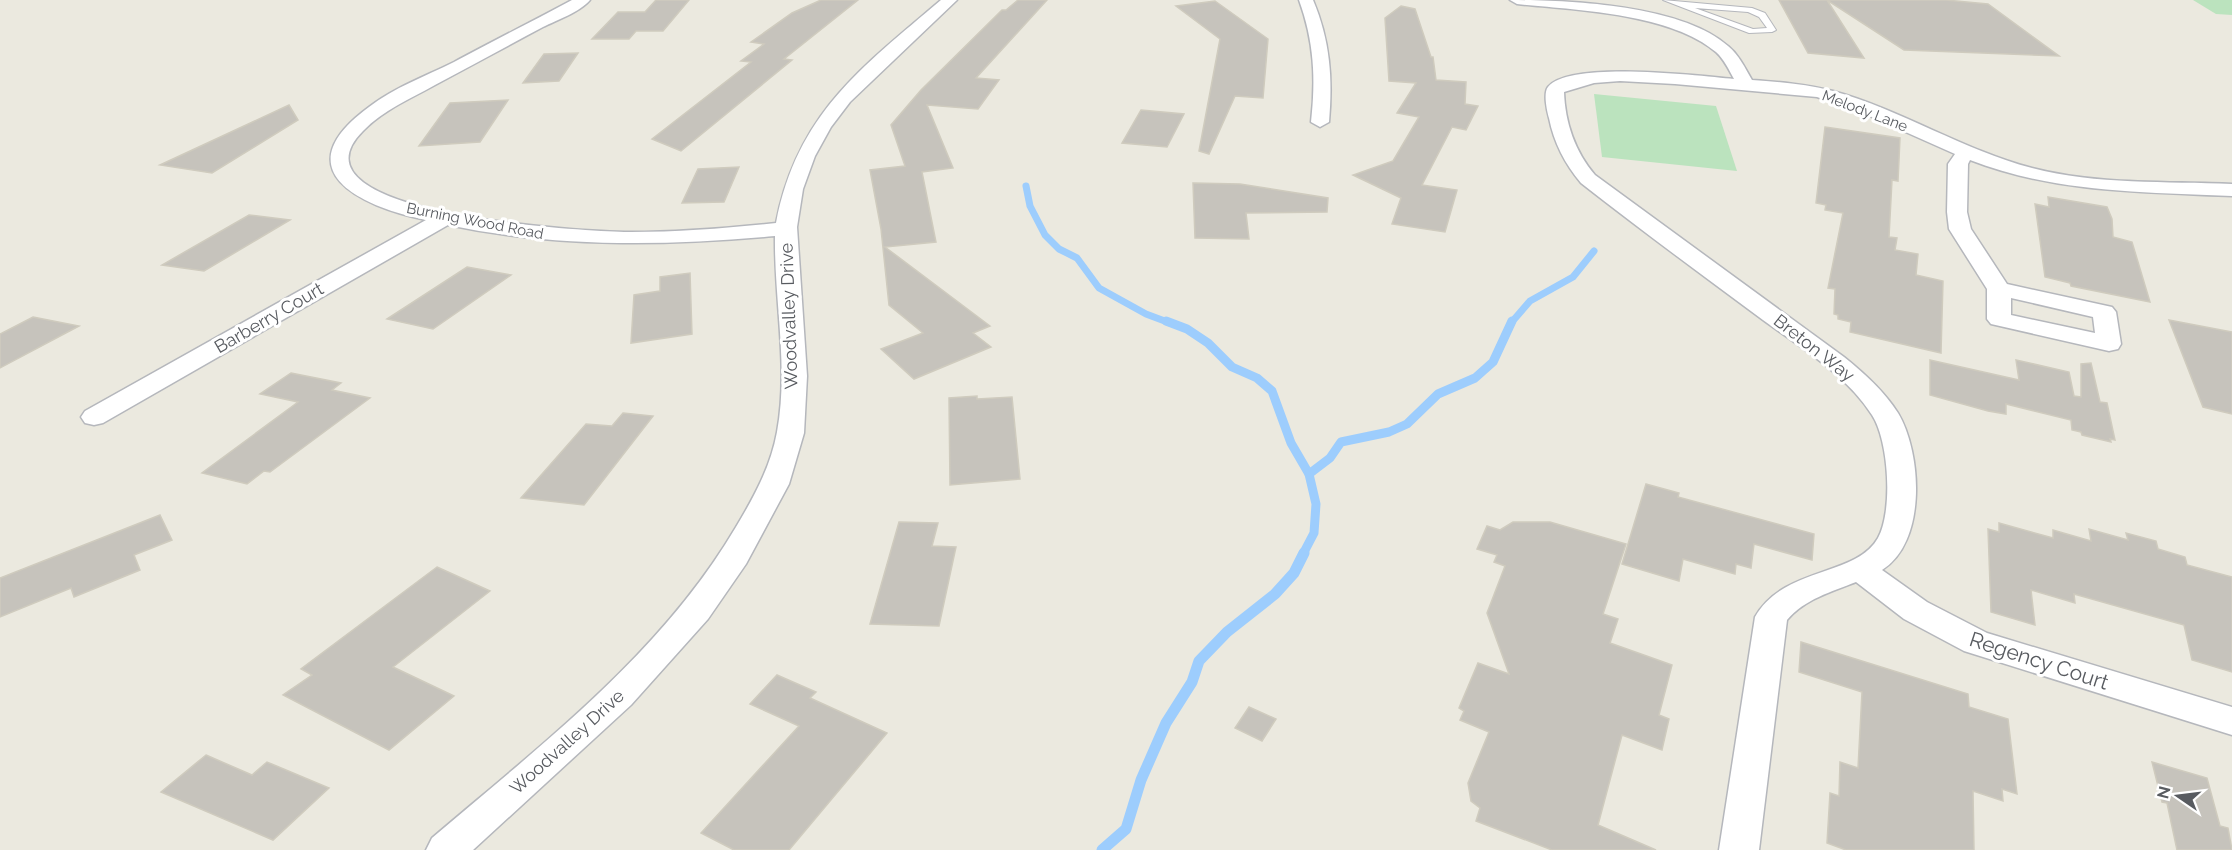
<svg xmlns="http://www.w3.org/2000/svg" width="2232" height="850" font-family="Raleway,sans-serif">
<style>
.green{fill:#bbe3be}
.lines{fill:none;stroke-linecap:round;stroke-linejoin:round}
.stream-far2{stroke:#9dcdfd;stroke-width:7}
.stream-far1{stroke:#9dcdfd;stroke-width:9}
.stream{stroke:#9dcdfd;stroke-width:11}
.building{fill:#c6c3bc;stroke:#cfcbbe;stroke-width:1.5}
.lane-casing{stroke:#b5b7bc;stroke-width:2}
.street-casing{stroke:#b5b7bc;stroke-width:3}
.lane{fill:#fff;fill-rule:evenodd}
.street{fill:#fff;fill-rule:evenodd}
.labels{text-anchor:middle;stroke-width:6;stroke-linejoin:round;paint-order:stroke}
.far-street-label{font-size:15px;fill:#585b60;stroke:#fff}
.street-label{font-size:18px;fill:#585b60;stroke:#fff}
.near-street-label{font-size:21px;fill:#585b60;stroke:#fff}
</style>
<rect width="100%" height="100%" fill="#ebe9df"/>
<g class="green">
<polygon points="2193,0 2232,0 2232,15 2216,14"/>
<polygon points="1594,94 1716,106 1737,171 1602,157"/>
</g>
<g class="lines">
<g class="stream-far2">
<polyline points="1026,186 1030,206 1045,235 1059,249 1077,258 1099,288 1146,314 1170,323"/>
<polyline points="1511,323 1530,301 1573,277 1594,251"/>
</g>
<g class="stream-far1">
<polyline points="1166,321 1187,329 1208,343 1232,367 1257,378 1272,391 1291,443 1309,474 1316,504 1314,533 1303,554"/>
<polyline points="1309,474 1330,458 1341,442 1389,432 1407,424 1438,394 1475,378 1493,362 1512,321"/>
</g>
<polyline class="stream" points="1102,850 1126,829 1141,780 1166,723 1192,682 1199,661 1227,632 1275,594 1294,573 1304,553"/>
</g>
<g class="building">
<polygon points="656,0 689,0 663,31 636,31 629,39 592,39 618,12 645,12"/>
<polygon points="821,0 858,0 784,59 792,60 681,151 652,139 751,62 741,61 764,44 751,42 792,13"/>
<polygon points="1018,0 1047,0 976,78 999,80 978,109 927,105 953,168 922,172 936,242 885,247 990,326 973,333 991,347 914,379 881,349 923,333 889,305 881,229 870,170 905,166 891,125 921,90 1002,10 1006,10"/>
<polygon points="1779,0 1946,0 1988,4 2059,56 1904,50 1827,0 1864,58 1808,53"/>
<polygon points="1215,1 1268,39 1263,98 1235,96 1209,154 1199,151 1220,39 1176,6"/>
<polygon points="1401,6 1415,9 1431,57 1433,57 1436,80 1466,82 1465,104 1478,106 1466,130 1452,127 1422,185 1457,190 1445,232 1392,224 1401,198 1353,175 1393,161 1419,117 1397,113 1416,83 1389,81 1385,18"/>
<polygon points="578,53 559,81 523,83 544,54"/>
<polygon points="508,100 480,142 419,146 450,103"/>
<polygon points="289,105 298,120 212,173 160,165"/>
<polygon points="1141,110 1184,114 1167,147 1122,143"/>
<polygon points="1825,127 1900,138 1898,181 1892,180 1889,237 1897,238 1895,250 1918,254 1916,275 1943,281 1941,353 1850,332 1851,322 1838,319 1838,315 1834,314 1835,289 1828,288 1843,213 1825,210 1826,205 1816,203"/>
<polygon points="739,167 724,202 682,203 698,169"/>
<polygon points="1193,183 1240,184 1328,198 1327,212 1246,213 1249,239 1195,238"/>
<polygon points="2048,197 2107,207 2112,219 2113,237 2132,242 2150,302 2071,286 2070,283 2045,277 2035,204 2049,207"/>
<polygon points="249,215 290,220 204,271 162,265"/>
<polygon points="467,267 511,275 433,329 387,319"/>
<polygon points="690,273 692,334 631,343 634,295 660,291 660,277"/>
<polygon points="33,317 79,326 0,368 0,334"/>
<polygon points="2169,320 2232,332 2232,414 2203,407"/>
<polygon points="1930,360 2019,380 2016,360 2069,372 2074,396 2081,397 2081,364 2091,363 2100,402 2107,403 2115,440 2110,439 2111,442 2082,435 2081,432 2072,430 2071,420 2006,404 2006,414 1988,411 1930,395"/>
<polygon points="291,373 341,383 332,390 370,398 270,472 264,471 247,484 202,473 298,402 260,394"/>
<polygon points="977,396 977,399 1012,397 1020,479 950,485 949,398"/>
<polygon points="623,413 653,416 584,505 521,498 586,424 612,426"/>
<polygon points="1646,484 1679,493 1678,497 1814,534 1812,560 1754,544 1751,568 1736,564 1735,574 1683,559 1679,581 1622,564"/>
<polygon points="160,515 172,540 134,555 140,570 74,597 71,588 0,617 0,578"/>
<polygon points="899,522 938,523 932,546 956,547 939,626 870,624"/>
<polygon points="1513,522 1550,522 1626,544 1603,614 1618,619 1610,643 1672,665 1659,715 1669,719 1662,750 1622,735 1598,825 1656,850 1552,850 1476,821 1480,808 1471,801 1468,783 1489,732 1460,720 1464,711 1459,708 1478,663 1509,674 1487,613 1505,566 1494,562 1497,555 1477,549 1487,526 1500,530"/>
<polygon points="1999,523 2053,538 2053,530 2091,541 2089,529 2128,540 2126,533 2156,541 2158,549 2185,557 2187,565 2232,577 2232,672 2192,660 2184,625 2074,594 2075,603 2031,590 2035,625 1991,612 1988,529 1999,532"/>
<polygon points="437,567 490,591 393,667 454,696 389,750 283,695 312,675 301,669"/>
<polygon points="1801,642 1968,694 1969,707 2008,719 2017,794 2002,789 2003,801 1973,791 1974,850 1846,850 1827,843 1830,793 1839,796 1840,762 1858,768 1862,692 1799,672"/>
<polygon points="777,675 816,692 810,698 887,733 789,850 734,850 701,833 799,726 750,704"/>
<polygon points="1249,707 1276,719 1262,741 1235,728"/>
<polygon points="206,755 252,775 267,762 329,788 273,840 161,792"/>
<polygon points="2152,762 2207,778 2220,826 2228,828 2232,850 2177,850 2167,803 2162,802"/>
</g>
<g class="lines">
<g class="lane-casing">
<path id="lane" d="M1663,0L1752,8L1765,13L1776,30L1772,32L1749,33ZM1695,8L1748,12L1759,17L1767,28L1753,29Z"/>
</g>
<g class="street-casing">
<g id="street">
<path d="M572,0H590C580,12 557,20 543,27C507,46 471,66 435,85C410,99 383,110 363,131C278,216 594,232 631,232C679,232 728,228 776,223C797,114 861,68 941,0H957L850,102L831,127L815,156L803,189L797,227L807,376L804,433L789,484L746,564L708,619L631,705L473,850H426L432,838C542,744 661,654 736,527C754,497 771,466 777,432C789,367 774,301 775,236C665,246 557,248 448,225L103,423L94,425L85,423L81,417L85,411L426,220C359,206 283,170 369,107C393,88 426,76 454,62C493,41 533,21 572,0Z"/>
<path d="M1299,0H1313C1330,40 1333,79 1329,122L1320,127L1311,122C1316,79 1314,41 1299,0Z"/>
<path d="M1510,0C1569,0 1682,5 1728,46C1739,55 1745,68 1752,80C1779,82 1806,84 1833,91C1902,110 1963,150 2032,168C2097,185 2166,181 2232,184V196C2143,192 2055,193 1970,160L1968,164L1967,212L1971,229L2007,284L2112,307L2116,312L2121,344L2118,349L2109,351L1991,324L1987,319V289L1949,229L1947,212L1948,164L1955,154L1865,114L1817,97L1675,84L1620,81L1594,83L1564,92C1565,122 1575,152 1595,175L1844,357C1864,373 1884,391 1898,413C1922,453 1927,542 1882,570L1927,602L1987,633L2232,707V735L1964,651L1904,619L1856,582C1831,592 1805,599 1787,620L1759,850H1719L1755,617C1784,566 1856,577 1878,538C1893,511 1889,441 1872,415C1847,375 1800,347 1763,320C1702,275 1641,230 1581,183C1565,164 1554,143 1549,118C1547,111 1543,93 1548,87C1570,60 1700,76 1734,79C1729,70 1724,59 1716,52C1670,13 1575,10 1517,4ZM2011,298L2093,317L2095,333L2011,315Z"/>
</g>
</g>
<use href="#lane" class="lane"/>
<use href="#street" class="street"/>
</g>
<g class="labels">
<g class="far-street-label">
<text transform="translate(1865 111) rotate(21)" y="5">Melody Lane</text>
<text transform="translate(475 221) rotate(11)" y="5">Burning Wood Road</text>
</g>
<g class="street-label">
<text transform="translate(789 316) rotate(-92)" y="6">Woodvalley Drive</text>
<text transform="translate(269 318) rotate(-30)" y="6">Barberry Court</text>
<text transform="translate(1814 348) rotate(38)" y="6">Breton Way</text>
<text transform="translate(567 742) rotate(-42)" y="6">Woodvalley Drive</text>
</g>
<g class="near-street-label">
<text transform="translate(2039 661) rotate(18)" y="7">Regency Court</text>
</g>
</g>
<g transform="translate(2178 796) rotate(284)" stroke="#ffffff" stroke-width="4.5" paint-order="stroke">
<path d="M0-4.5L10 22L0 15L-10 22Z" fill="#585b60"/>
<text y="-9" font-size="16" font-weight="bold" text-anchor="middle" fill="#585b60">N</text>
</g>
</svg>
